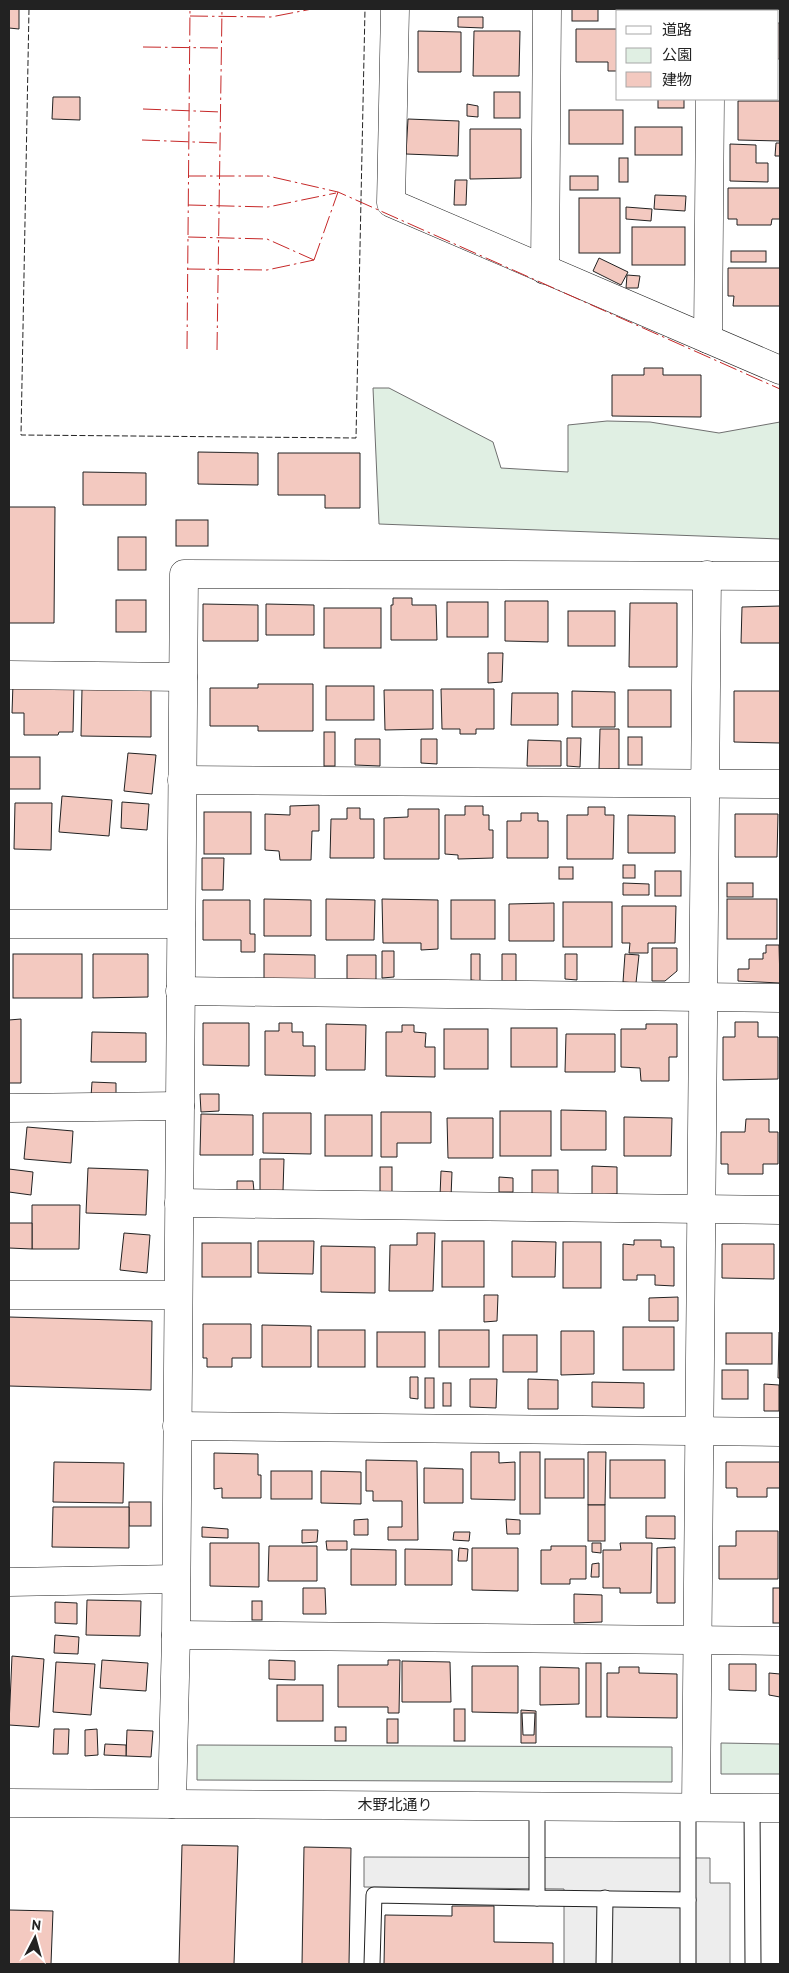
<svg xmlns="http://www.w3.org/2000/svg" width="789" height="1973" font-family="'PT Sans','Noto Sans JP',sans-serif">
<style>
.green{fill:#e0efe3;stroke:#6f6f6f}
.parking{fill:#ededed;stroke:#6f6f6f}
.building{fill:#f3c9c0;stroke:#222;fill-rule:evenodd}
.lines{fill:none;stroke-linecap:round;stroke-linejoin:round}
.service-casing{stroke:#222;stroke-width:17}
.minor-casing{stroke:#222;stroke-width:29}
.tertiary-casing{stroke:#222;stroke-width:29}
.service{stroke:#fff;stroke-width:15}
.minor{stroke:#fff;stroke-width:28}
.tertiary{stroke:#fff;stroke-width:28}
.fence{stroke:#222;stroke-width:1;stroke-dasharray:6 2.5;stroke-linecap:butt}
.power{stroke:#c62828;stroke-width:1;stroke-dasharray:18 4 2.5 4;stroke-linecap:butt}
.labels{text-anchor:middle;stroke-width:4;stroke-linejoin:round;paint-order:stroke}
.street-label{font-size:15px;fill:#222;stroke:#fff}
</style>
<rect width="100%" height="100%" fill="#fff"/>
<g class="green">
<polygon points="373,388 389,388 493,442 501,468 568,472 568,425 607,421 650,422 719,433 780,422 780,539 379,524"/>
<polygon points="721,1743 780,1744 780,1774 721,1774"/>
<polygon points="197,1745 672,1747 672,1782 197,1780"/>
</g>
<polygon class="parking" points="364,1857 710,1858 710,1883 730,1883 730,1964 564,1964 564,1889 364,1887"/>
<g class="building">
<polygon points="9,9 19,9 19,29 9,28"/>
<rect x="572" y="9" width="26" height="12"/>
<rect x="732" y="9" width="27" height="2"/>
<polygon points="458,17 483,17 483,28 458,27"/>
<rect x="778" y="23" width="2" height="36"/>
<polygon points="576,29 618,29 618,71 608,71 608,62 576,62"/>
<polygon points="418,31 461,32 461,72 418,72"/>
<polygon points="474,31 520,31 519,76 473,76"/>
<rect x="494" y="92" width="26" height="26"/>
<polygon points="53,97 80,97 80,120 52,119"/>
<rect x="658" y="99" width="26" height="9"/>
<polygon points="738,101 780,101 780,141 738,140"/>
<polygon points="467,104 478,106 478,117 467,116"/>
<rect x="569" y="110" width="54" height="34"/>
<polygon points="408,119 459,121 458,156 406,154"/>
<rect x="635" y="127" width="47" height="28"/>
<polygon points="470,129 521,129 521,178 470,179"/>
<polygon points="776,143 780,143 780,156 775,156"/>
<polygon points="730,144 756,145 756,163 768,163 768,182 730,181"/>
<rect x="619" y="158" width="9" height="24"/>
<rect x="570" y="176" width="28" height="14"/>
<polygon points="455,180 467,180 466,205 454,205"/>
<polygon points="728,188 780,188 780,219 772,219 771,225 737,225 737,219 728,219"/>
<polygon points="655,195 686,196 685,211 654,209"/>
<rect x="579" y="198" width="41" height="55"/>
<polygon points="626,207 652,209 651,221 626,219"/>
<rect x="632" y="227" width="53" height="38"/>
<rect x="731" y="251" width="35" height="11"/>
<polygon points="599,258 628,272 621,285 593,271"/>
<polygon points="728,268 780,268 780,306 733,306 734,296 728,296"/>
<polygon points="627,275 640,276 638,288 626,288"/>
<polygon points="644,368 663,368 663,375 701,375 701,417 612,416 612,375 644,375"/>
<polygon points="198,452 258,453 258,485 198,484"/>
<polygon points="278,453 360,453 360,508 325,508 325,495 278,495"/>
<polygon points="83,472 146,473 146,505 83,505"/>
<polygon points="9,507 55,507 54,623 9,623"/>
<rect x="176" y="520" width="32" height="26"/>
<rect x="118" y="537" width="28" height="33"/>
<polygon points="393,598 412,598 412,605 436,605 437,640 391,640 391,605 393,605"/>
<rect x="116" y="600" width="30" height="32"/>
<polygon points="505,601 548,601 548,642 505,641"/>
<rect x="447" y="602" width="41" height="35"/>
<polygon points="630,603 677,603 677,667 629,667"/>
<polygon points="203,604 258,605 258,641 203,641"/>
<polygon points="266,604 314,605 314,635 266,635"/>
<polygon points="780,606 780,643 741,643 742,607"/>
<rect x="324" y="608" width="57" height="40"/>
<rect x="568" y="611" width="47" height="35"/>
<polygon points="488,653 503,653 502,682 488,683"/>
<polygon points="13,683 74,685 73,732 59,732 58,735 24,735 24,713 12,713"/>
<polygon points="258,684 313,684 313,731 258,731 258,726 210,726 210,688 258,688"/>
<rect x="326" y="686" width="48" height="34"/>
<polygon points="82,689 151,689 151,737 81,736"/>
<polygon points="441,689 494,689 494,729 476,729 476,734 460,734 460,729 442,729"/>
<polygon points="384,690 433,690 433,729 385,730"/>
<rect x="628" y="690" width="43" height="37"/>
<polygon points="572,691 615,692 615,727 572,727"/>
<polygon points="734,691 780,691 780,743 734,742"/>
<polygon points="512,693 558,693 558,725 511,725"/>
<polygon points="600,729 619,729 619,769 599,769"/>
<rect x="324" y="732" width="11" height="34"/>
<rect x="628" y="737" width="14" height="28"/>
<polygon points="567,738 581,738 580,767 567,766"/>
<polygon points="355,739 380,739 380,766 355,765"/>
<polygon points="421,739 437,739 437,764 421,763"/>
<polygon points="528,740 561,741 561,766 527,766"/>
<polygon points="128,753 156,755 152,794 124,791"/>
<rect x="9" y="757" width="31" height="32"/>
<polygon points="62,796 112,800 109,836 59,832"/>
<polygon points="122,802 149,804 147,830 121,828"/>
<polygon points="15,803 52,803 51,850 14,849"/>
<polygon points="319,805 319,831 312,831 311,860 280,860 279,851 265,850 265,814 290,815 290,806"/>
<polygon points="465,806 483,806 483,815 489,815 489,830 493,830 493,858 458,859 458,855 445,854 445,815 465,815"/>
<polygon points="588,807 605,807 605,815 614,815 613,859 567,859 567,815 588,815"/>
<polygon points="347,808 360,808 360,819 374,819 374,858 330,858 331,819 347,819"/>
<polygon points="408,809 439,809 439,859 384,859 384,818 408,817"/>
<rect x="204" y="812" width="47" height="42"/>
<polygon points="521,813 538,813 538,821 548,821 548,858 507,858 507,821 521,821"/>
<polygon points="735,814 778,814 777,857 735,857"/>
<polygon points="628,815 675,816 675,853 628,853"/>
<polygon points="202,858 224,858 223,890 202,890"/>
<rect x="623" y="865" width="12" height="13"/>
<rect x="559" y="867" width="14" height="12"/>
<rect x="655" y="871" width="26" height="25"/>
<polygon points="623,883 649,884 649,895 623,895"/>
<rect x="727" y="883" width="26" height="14"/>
<polygon points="264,899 311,900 311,936 264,936"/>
<polygon points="326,899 375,900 374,940 326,940"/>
<polygon points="382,899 438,900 438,949 421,950 421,943 383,943"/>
<rect x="727" y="899" width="50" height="40"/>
<polygon points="203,900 250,900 250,934 255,934 255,952 241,952 241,940 203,940"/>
<rect x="451" y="900" width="44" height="39"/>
<rect x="563" y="902" width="49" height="45"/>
<polygon points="554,903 554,941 509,941 509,904"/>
<polygon points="622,906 676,906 675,943 648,943 648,953 629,953 630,943 622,943"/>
<polygon points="766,945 779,945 780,983 738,981 738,969 749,969 749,959 763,959 763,953 766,953"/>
<polygon points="652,948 677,948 677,971 665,981 652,981"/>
<polygon points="382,951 394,951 394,977 382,978"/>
<rect x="13" y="954" width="69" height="44"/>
<polygon points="93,954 148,954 148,997 93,998"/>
<polygon points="264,954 315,955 315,979 264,979"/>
<polygon points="471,954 480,954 480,981 471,980"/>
<polygon points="502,954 516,954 516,982 502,981"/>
<polygon points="565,954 577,954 577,980 565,979"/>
<polygon points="625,954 639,955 636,983 623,982"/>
<polygon points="347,955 376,955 376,980 347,979"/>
<polygon points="21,1019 21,1083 9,1083 9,1020"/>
<polygon points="735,1022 758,1022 758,1037 778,1037 778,1079 723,1080 723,1037 735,1037"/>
<polygon points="203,1023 249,1023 249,1066 203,1065"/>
<polygon points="279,1023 292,1023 292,1032 303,1032 303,1046 315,1046 315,1076 265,1075 265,1031 279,1031"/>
<polygon points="326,1024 366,1025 365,1070 326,1070"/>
<polygon points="646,1024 677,1024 677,1057 669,1057 669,1081 641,1081 640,1068 621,1067 621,1029 646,1029"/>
<polygon points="402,1025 414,1025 414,1032 426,1033 425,1047 435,1047 435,1077 386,1076 386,1032 402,1032"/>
<rect x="511" y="1028" width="46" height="39"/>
<rect x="444" y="1029" width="44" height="40"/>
<polygon points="92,1032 146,1033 146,1062 91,1062"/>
<polygon points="566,1034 615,1034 615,1072 565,1072"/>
<polygon points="92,1082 116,1083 116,1097 91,1097"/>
<polygon points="200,1094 219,1094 219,1111 201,1112"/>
<polygon points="561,1110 606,1111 606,1150 561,1150"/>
<rect x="500" y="1111" width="51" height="45"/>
<polygon points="381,1112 431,1112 431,1143 397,1143 397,1157 381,1157"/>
<polygon points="263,1113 311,1113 311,1154 263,1153"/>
<polygon points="201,1114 253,1115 253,1155 200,1155"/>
<rect x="325" y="1115" width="47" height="41"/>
<polygon points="624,1117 672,1118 671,1156 624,1156"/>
<polygon points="447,1118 493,1118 493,1158 448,1158"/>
<polygon points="746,1119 769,1119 769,1132 778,1132 778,1164 763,1164 763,1174 728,1174 728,1164 721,1164 721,1132 745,1132"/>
<polygon points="27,1127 73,1131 71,1163 24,1159"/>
<polygon points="260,1159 284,1159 283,1191 260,1191"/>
<polygon points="592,1166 617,1167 617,1194 592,1195"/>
<rect x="380" y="1167" width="12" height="27"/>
<polygon points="88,1168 148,1170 146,1215 86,1213"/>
<polygon points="9,1169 33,1172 31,1195 9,1192"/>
<rect x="532" y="1170" width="26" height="25"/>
<polygon points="441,1171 452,1172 451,1197 440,1196"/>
<polygon points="499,1177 513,1178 513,1192 499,1192"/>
<polygon points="237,1181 253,1181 254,1191 237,1191"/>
<polygon points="32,1205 80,1205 79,1249 32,1249"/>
<polygon points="9,1223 32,1223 32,1249 9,1248"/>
<polygon points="124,1233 150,1235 147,1273 120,1270"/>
<polygon points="417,1233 435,1233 433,1291 389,1291 390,1245 417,1245"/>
<polygon points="634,1240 661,1240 661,1247 674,1247 674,1286 655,1285 655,1275 637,1275 637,1280 623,1280 623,1244 634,1245"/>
<polygon points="258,1241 314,1241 313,1274 258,1273"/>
<rect x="442" y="1241" width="42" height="46"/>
<polygon points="512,1241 556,1242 555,1277 512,1277"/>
<rect x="563" y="1242" width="38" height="46"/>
<rect x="202" y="1243" width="49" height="34"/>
<polygon points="722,1244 774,1244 774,1279 722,1278"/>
<polygon points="321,1246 375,1247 375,1293 321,1292"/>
<polygon points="484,1295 498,1295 497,1321 484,1322"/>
<polygon points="678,1297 678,1321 649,1321 649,1298"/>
<polygon points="9,1317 152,1321 151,1390 9,1386"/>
<polygon points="203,1324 251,1324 251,1358 232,1358 232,1367 207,1367 207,1358 203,1358"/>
<polygon points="262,1325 311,1326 311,1367 262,1367"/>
<rect x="623" y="1327" width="51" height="43"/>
<rect x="318" y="1330" width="47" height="37"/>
<rect x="439" y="1330" width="50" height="37"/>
<polygon points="561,1331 594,1331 594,1374 561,1375"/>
<rect x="377" y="1332" width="48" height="35"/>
<polygon points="779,1332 780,1332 780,1378 778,1378"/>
<rect x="726" y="1333" width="46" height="31"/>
<rect x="503" y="1335" width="34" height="37"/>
<rect x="722" y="1370" width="26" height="29"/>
<polygon points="410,1377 418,1377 418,1399 410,1398"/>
<rect x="425" y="1378" width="9" height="30"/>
<polygon points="470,1379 497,1379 496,1408 470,1407"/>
<polygon points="528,1379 558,1380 558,1409 528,1409"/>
<polygon points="592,1382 644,1383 644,1408 592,1407"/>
<rect x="443" y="1383" width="8" height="23"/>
<polygon points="764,1384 779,1385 779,1411 764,1411"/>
<polygon points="471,1452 499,1452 499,1463 515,1462 515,1500 471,1499"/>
<rect x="520" y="1452" width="20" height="62"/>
<polygon points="588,1452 606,1452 605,1505 588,1505"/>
<polygon points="214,1453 258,1454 258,1475 261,1475 261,1498 222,1498 222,1488 214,1489"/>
<rect x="545" y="1459" width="39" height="39"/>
<polygon points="366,1460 417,1461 418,1540 388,1540 388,1527 402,1527 402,1501 373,1501 373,1491 366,1491"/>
<rect x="610" y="1460" width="55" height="38"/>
<polygon points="54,1462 124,1463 123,1503 53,1502"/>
<polygon points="726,1462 780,1462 780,1488 767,1488 767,1497 737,1497 737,1488 726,1488"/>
<polygon points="424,1468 463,1469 463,1503 424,1503"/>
<rect x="271" y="1471" width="41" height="28"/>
<polygon points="321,1471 361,1472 361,1504 321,1503"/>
<rect x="129" y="1502" width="22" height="24"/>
<rect x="588" y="1505" width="17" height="36"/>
<polygon points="53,1507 129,1507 129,1548 52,1547"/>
<polygon points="646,1516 675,1516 675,1539 646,1538"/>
<polygon points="368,1519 368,1535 354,1535 354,1520"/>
<polygon points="506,1519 520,1520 520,1534 507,1534"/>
<polygon points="202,1527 228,1529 228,1538 202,1537"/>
<polygon points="302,1530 318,1530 317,1542 302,1543"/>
<polygon points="736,1531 778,1531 778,1579 719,1579 719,1546 736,1546"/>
<polygon points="454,1532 470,1532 469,1541 453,1540"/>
<polygon points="326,1541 347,1541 347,1550 327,1550"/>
<polygon points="210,1543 259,1543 259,1587 210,1586"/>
<polygon points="592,1543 601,1543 601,1553 592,1552"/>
<polygon points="620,1543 652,1543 651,1593 620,1593 620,1588 603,1588 603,1550 621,1550"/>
<polygon points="269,1546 317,1546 317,1581 268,1581"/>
<polygon points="551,1546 586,1546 586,1579 570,1579 570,1584 541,1584 541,1550 551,1550"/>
<polygon points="675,1547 675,1603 657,1603 657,1548"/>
<polygon points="459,1548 468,1549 467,1561 458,1561"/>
<polygon points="472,1548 518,1548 518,1591 472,1590"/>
<polygon points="351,1549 396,1550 396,1585 351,1585"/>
<polygon points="405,1549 452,1550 452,1585 405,1585"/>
<polygon points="599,1563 599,1577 591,1577 592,1564"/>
<polygon points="303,1588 325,1588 326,1614 303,1614"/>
<rect x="773" y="1588" width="7" height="35"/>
<polygon points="574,1594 602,1595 602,1622 574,1623"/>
<polygon points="87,1600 141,1601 140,1636 86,1635"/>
<rect x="252" y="1601" width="10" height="19"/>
<polygon points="55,1602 77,1603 77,1624 55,1623"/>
<polygon points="55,1635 79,1637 78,1654 54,1653"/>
<polygon points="12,1656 44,1659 39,1727 9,1725"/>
<polygon points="102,1660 148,1663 146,1691 100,1688"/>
<polygon points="269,1660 295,1661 295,1680 269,1679"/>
<polygon points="388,1660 400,1660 399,1713 388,1713 388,1707 338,1707 338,1665 388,1665"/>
<polygon points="402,1661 450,1662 451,1702 402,1702"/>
<polygon points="56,1662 95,1664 91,1715 53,1712"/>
<rect x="586" y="1663" width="15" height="54"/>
<polygon points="729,1664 756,1664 756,1691 729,1690"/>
<polygon points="472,1666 518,1666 518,1713 472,1712"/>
<polygon points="540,1667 579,1668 579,1704 540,1705"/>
<polygon points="619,1667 639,1667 639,1673 677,1674 677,1718 607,1717 607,1673 619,1673"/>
<polygon points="769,1673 780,1674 780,1697 769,1695"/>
<rect x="277" y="1685" width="46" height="36"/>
<rect x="454" y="1709" width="11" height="32"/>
<path d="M521,1710L536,1711V1743H521ZM522,1713H535L534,1735H523Z"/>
<rect x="387" y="1719" width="11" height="24"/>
<rect x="335" y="1727" width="11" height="14"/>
<polygon points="54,1729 69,1729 68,1754 53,1754"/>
<polygon points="97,1729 98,1755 85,1756 85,1730"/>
<polygon points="127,1730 153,1731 151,1757 126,1756"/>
<polygon points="105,1744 126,1745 126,1756 104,1755"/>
<polygon points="182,1845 238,1846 234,1964 179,1964"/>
<polygon points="304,1847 351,1848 349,1964 302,1964"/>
<polygon points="452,1906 494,1906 494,1942 553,1943 553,1964 384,1964 385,1915 452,1916"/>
<polygon points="9,1910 53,1911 51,1964 9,1964"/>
</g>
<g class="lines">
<g class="service-casing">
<g id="service">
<polyline points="537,1806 537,1898 688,1900 688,1807"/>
<polyline points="752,1808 753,1964"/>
<polyline points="372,1964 374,1895 537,1898"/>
<polyline points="604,1964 605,1898"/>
<polyline points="688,1964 688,1900"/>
</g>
</g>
<g class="minor-casing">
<g id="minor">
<polyline points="395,9 391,203 780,370"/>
<polyline points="710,11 710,9"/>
<polyline points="545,270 547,9"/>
<polyline points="708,339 710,99"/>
<polyline points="9,675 183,677"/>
<polyline points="182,780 780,784"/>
<polyline points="9,924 181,924"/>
<polyline points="180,991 780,998"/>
<polyline points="9,1108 180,1106"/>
<polyline points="179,1203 780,1210"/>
<polyline points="9,1295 178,1295"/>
<polyline points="177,1426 780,1432"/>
<polyline points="9,1582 176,1579"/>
<polyline points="176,1635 780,1641"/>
<polyline points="172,1804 176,1635 184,574 780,576"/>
<polyline points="696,1807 707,575"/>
</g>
</g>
<g class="tertiary-casing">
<polyline id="tertiary" points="9,1803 780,1808"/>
</g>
<use href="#service" class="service"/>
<use href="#minor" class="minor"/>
<use href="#tertiary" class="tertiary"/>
<polyline class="fence" points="29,9 21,435 356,438 365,9"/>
<g class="power">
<polyline points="190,16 271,17 312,9"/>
<polyline points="143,47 221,48"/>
<polyline points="143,109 221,112"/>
<polyline points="142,140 220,143"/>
<polyline points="188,176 268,176 338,192 780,389"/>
<polyline points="188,205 268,207 336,193"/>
<polyline points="188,237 267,239 314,260"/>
<polyline points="314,260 338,192"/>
<polyline points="187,269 267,270 314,260"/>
<polyline points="187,349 190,9"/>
<polyline points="217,350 222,9"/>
</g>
</g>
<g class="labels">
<g class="street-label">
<text x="395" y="1810">木野北通り</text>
</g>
</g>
<rect width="789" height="1973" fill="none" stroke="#222222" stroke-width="20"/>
<rect x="616" y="10" width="162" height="90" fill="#ffffff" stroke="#a7a7a7"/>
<rect x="626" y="26" width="25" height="8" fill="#ffffff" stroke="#a7a7a7"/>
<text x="662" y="35" font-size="15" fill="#222222">道路</text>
<rect x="626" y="48" width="25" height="15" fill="#e0efe3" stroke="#a7a7a7"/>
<text x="662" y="60" font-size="15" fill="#222222">公園</text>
<rect x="626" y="72" width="25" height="15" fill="#f3c9c0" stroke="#a7a7a7"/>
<text x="662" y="85" font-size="15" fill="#222222">建物</text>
<g transform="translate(35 1938) rotate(6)" stroke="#ffffff" stroke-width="4" paint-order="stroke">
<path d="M0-4L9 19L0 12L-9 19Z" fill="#222222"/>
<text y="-8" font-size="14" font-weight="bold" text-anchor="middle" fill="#222222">N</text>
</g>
</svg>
